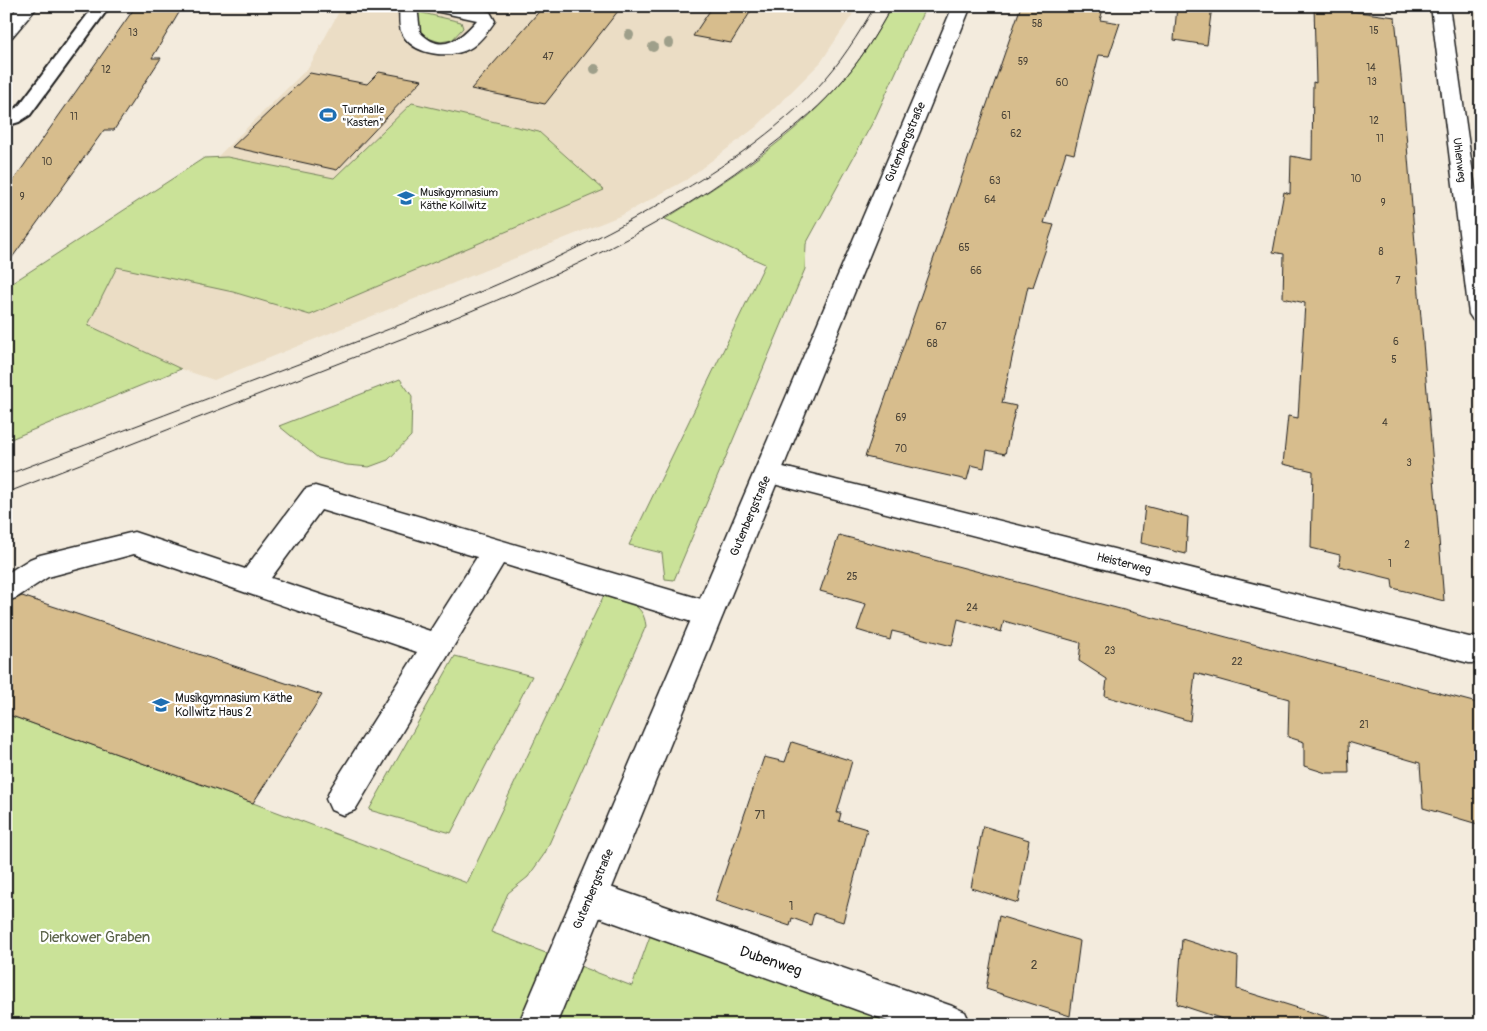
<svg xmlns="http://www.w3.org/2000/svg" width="1487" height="1031" font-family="Pangolin,sans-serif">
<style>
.built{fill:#ebddc5}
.green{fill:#cae298;stroke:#737f5a}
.building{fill:#d7bd8d;stroke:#1c1c1c}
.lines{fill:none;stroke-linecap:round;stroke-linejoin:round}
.lane-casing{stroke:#1c1c1c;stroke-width:4}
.street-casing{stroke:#1c1c1c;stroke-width:3}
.secondary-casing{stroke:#1c1c1c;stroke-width:3}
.lane{fill:#fff;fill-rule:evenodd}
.street{fill:#fff;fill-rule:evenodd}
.secondary{fill:#fff;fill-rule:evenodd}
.tram{stroke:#1c1c1c;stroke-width:1}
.tree{fill:#9e9f8a}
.labels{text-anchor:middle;stroke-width:4.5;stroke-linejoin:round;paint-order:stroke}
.number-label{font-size:10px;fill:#4b4438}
.far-poi-label{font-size:11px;fill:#1c1c1c;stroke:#fff;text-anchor:start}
.far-street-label{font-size:11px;fill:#1c1c1c;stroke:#fff}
.street-label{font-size:12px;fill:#1c1c1c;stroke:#fff}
.poi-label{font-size:12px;fill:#1c1c1c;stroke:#fff;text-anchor:start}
.near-number-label{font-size:12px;fill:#4b4438}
.near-park-label{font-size:15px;fill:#596147;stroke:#fff}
.near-street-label{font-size:15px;fill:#1c1c1c;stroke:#fff}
</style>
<rect width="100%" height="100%" fill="#f3ebdd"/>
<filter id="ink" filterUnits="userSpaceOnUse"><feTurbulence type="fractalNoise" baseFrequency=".02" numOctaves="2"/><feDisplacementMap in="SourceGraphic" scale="10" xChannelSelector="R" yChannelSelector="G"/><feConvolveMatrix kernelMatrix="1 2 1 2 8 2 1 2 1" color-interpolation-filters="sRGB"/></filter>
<g filter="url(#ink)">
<polygon class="built" points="342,6 858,6 821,62 756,127 686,180 622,215 214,380 181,369 18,292 215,159 309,67"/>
<g class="green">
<path d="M892,6H926L875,118L806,244L805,269L674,580L665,579L662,553L629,545L765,264L665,219C729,179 796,137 844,79C863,56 878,32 892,6Z"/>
<polygon points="414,11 461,22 463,28 452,40 440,42 425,37 419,31"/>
<polygon points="412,103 539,132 604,190 310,315 233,292 117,267 88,325 181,369 6,441 6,287 204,158 227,157 334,178"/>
<polygon points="400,379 412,396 411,436 388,460 369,467 347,465 318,458 279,426"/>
<path d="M604,595C625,602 643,601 646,626L545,853L528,877L508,893L491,932L632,986L650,936L662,938L901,1025H6V714L253,803L467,883Z"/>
<polygon points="455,656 532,676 451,833 369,810"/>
</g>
<g class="building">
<polygon points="136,6 183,6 152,58 161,58 114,130 104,130 6,266 6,191"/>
<polygon points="544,6 622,6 545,104 471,89"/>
<polygon points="713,6 754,6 731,43 693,36"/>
<polygon points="1021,6 1104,6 1100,20 1120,23 1109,56 1099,55 1074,154 1066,152 1044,223 1054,225 1033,287 1028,286 1002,403 1016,406 1005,454 987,450 984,468 971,465 967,480 865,457"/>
<polygon points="1177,6 1212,6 1207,45 1174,40"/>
<polygon points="1314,6 1395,17 1403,96 1444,601 1393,588 1392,579 1339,566 1340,555 1311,548 1313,471 1283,464 1288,416 1298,418 1305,303 1283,298 1284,254 1273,252 1284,192 1290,194 1291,156 1312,160 1313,82 1316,83"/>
<polygon points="379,72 422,80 337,170 232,147 310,73 367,84"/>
<polygon points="1145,506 1188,517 1186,554 1141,543"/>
<polygon points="839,535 1481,704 1481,825 1423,808 1420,763 1348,742 1349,773 1326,773 1304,766 1304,742 1288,737 1289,699 1195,673 1190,721 1105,696 1107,679 1079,661 1081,643 1004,621 1001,632 958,619 952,646 892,631 890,640 857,630 866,604 820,591"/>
<polygon points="22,596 322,695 253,803 6,714 6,603"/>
<polygon points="792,742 852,761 837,813 841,813 839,821 867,829 843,922 814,913 811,925 792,918 790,926 715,901 764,757 785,762"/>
<polygon points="983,826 1029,840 1018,903 971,888"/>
<polygon points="999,916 1080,941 1070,1016 986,989"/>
<polygon points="1182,939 1238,957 1237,989 1327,1017 1326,1025 1241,1025 1177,1004"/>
</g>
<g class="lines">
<g class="lane-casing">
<polygon id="lane" points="94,6 110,6 30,115 19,122 6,126 6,114 18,107"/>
</g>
<g class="street-casing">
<g id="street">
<polygon points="19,6 38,6 12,37 6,38 6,21"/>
<path d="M399,6H417L420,32C442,56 461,38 477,20L430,10L427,6C449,6 469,7 490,12L495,21C489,30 481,41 472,47C452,60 413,56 402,33C398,26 400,15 399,6Z"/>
<polygon points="1431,6 1449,6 1481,230 1481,322 1473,320 1469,314"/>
<polygon points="767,463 1469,637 1481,637 1481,663 1469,663 758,480 754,473 758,466"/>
<path d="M315,486L708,601L718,605L723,614L718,623L708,627L503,564L355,810L343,815L331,810L326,799L331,788L417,652L134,554L48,577L16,598L6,601V574L30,559L40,555L134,532L245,569L305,489ZM321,510L477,557L430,631L271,578Z"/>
<polygon points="590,880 952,1006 965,1012 971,1025 899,1025 590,914 578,909 573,897 578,885"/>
</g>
</g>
<g class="secondary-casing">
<polygon id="secondary" points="953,6 971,6 556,1025 518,1025"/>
</g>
<use href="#lane" class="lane"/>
<use href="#street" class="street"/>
<use href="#secondary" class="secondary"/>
<g class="tram">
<path d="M6,475C112,435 217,395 322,355C442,309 561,262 672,197C724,166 775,133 817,88C840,64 858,35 875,6"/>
<path d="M6,493C113,451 221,409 329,367C478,309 631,253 759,155C786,134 814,113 837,87C859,63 876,35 892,6"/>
</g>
</g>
<g class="tree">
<circle cx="629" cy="35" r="5"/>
<circle cx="669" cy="43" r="5"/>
<circle cx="653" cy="47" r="5"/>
<circle cx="595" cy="69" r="5"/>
</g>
</g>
<defs>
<g id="stadium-bare" transform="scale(1.35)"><path d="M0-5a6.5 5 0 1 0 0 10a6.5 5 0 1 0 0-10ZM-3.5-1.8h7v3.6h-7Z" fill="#1f6fb2" stroke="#fff" stroke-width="2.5" paint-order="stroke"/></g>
<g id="school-bare" transform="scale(1.35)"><path d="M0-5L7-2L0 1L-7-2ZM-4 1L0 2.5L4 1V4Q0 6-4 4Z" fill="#1f6fb2" stroke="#fff" stroke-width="2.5" paint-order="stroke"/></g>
</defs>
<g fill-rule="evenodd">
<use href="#stadium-bare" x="328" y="115"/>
<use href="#school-bare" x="406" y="198"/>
<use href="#school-bare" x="161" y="705"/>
</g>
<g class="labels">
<g class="number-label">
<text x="1037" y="27">58</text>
<text x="1374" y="34">15</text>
<text x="133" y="36">13</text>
<text x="548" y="60">47</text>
<text x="1023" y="65">59</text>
<text x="1371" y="71">14</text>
<text x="106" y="73">12</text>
<text x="1372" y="85">13</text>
<text x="1062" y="86">60</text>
<text x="1006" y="119">61</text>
<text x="74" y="120">11</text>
<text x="1374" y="124">12</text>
<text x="1016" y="137">62</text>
<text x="1380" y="142">11</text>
<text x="47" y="165">10</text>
<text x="1356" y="182">10</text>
<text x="995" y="184">63</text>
<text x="22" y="200">9</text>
<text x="990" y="203">64</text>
<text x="1383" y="206">9</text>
<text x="964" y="251">65</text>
<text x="1381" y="255">8</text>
<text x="976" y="274">66</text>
<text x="1398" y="284">7</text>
<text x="941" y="330">67</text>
<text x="1396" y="345">6</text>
<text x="932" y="347">68</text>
<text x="1394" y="363">5</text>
<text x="901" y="421">69</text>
<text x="1385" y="426">4</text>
<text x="901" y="452">70</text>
<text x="1409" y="466">3</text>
<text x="1407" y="548">2</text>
<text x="1390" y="567">1</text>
<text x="852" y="580">25</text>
<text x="972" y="611">24</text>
<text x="1110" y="654">23</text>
<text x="1237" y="665">22</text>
<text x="1364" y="728">21</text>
</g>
<g class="far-poi-label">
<text x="342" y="113">Turnhalle<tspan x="342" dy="13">"Kasten"</tspan></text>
<text x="420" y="196">Musikgymnasium<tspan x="420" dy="13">Käthe Kollwitz</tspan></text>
</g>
<g class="far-street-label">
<text transform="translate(1460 160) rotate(83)" y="4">Uhlenweg</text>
</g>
<g class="street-label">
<text transform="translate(905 142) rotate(-67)" y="4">Gutenbergstraße</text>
<text transform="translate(750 516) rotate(-67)" y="4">Gutenbergstraße</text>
<text transform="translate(1124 563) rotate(14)" y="4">Heisterweg</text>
<text transform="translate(593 889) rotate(-67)" y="4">Gutenbergstraße</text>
</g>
<g class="poi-label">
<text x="175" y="702">Musikgymnasium Käthe<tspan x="175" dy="14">Kollwitz Haus 2</tspan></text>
</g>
<g class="near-number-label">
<text x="760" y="819">71</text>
<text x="791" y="910">1</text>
<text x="1034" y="969">2</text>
</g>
<g class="near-park-label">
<text x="95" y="942">Dierkower Graben</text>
</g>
<g class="near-street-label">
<text transform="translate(771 961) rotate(19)" y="5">Dubenweg</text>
</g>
</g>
<rect width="1487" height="1031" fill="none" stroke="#fff" stroke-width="25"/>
<rect x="12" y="12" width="1462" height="1006" fill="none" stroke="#1c1c1c" stroke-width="2" filter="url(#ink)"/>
</svg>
